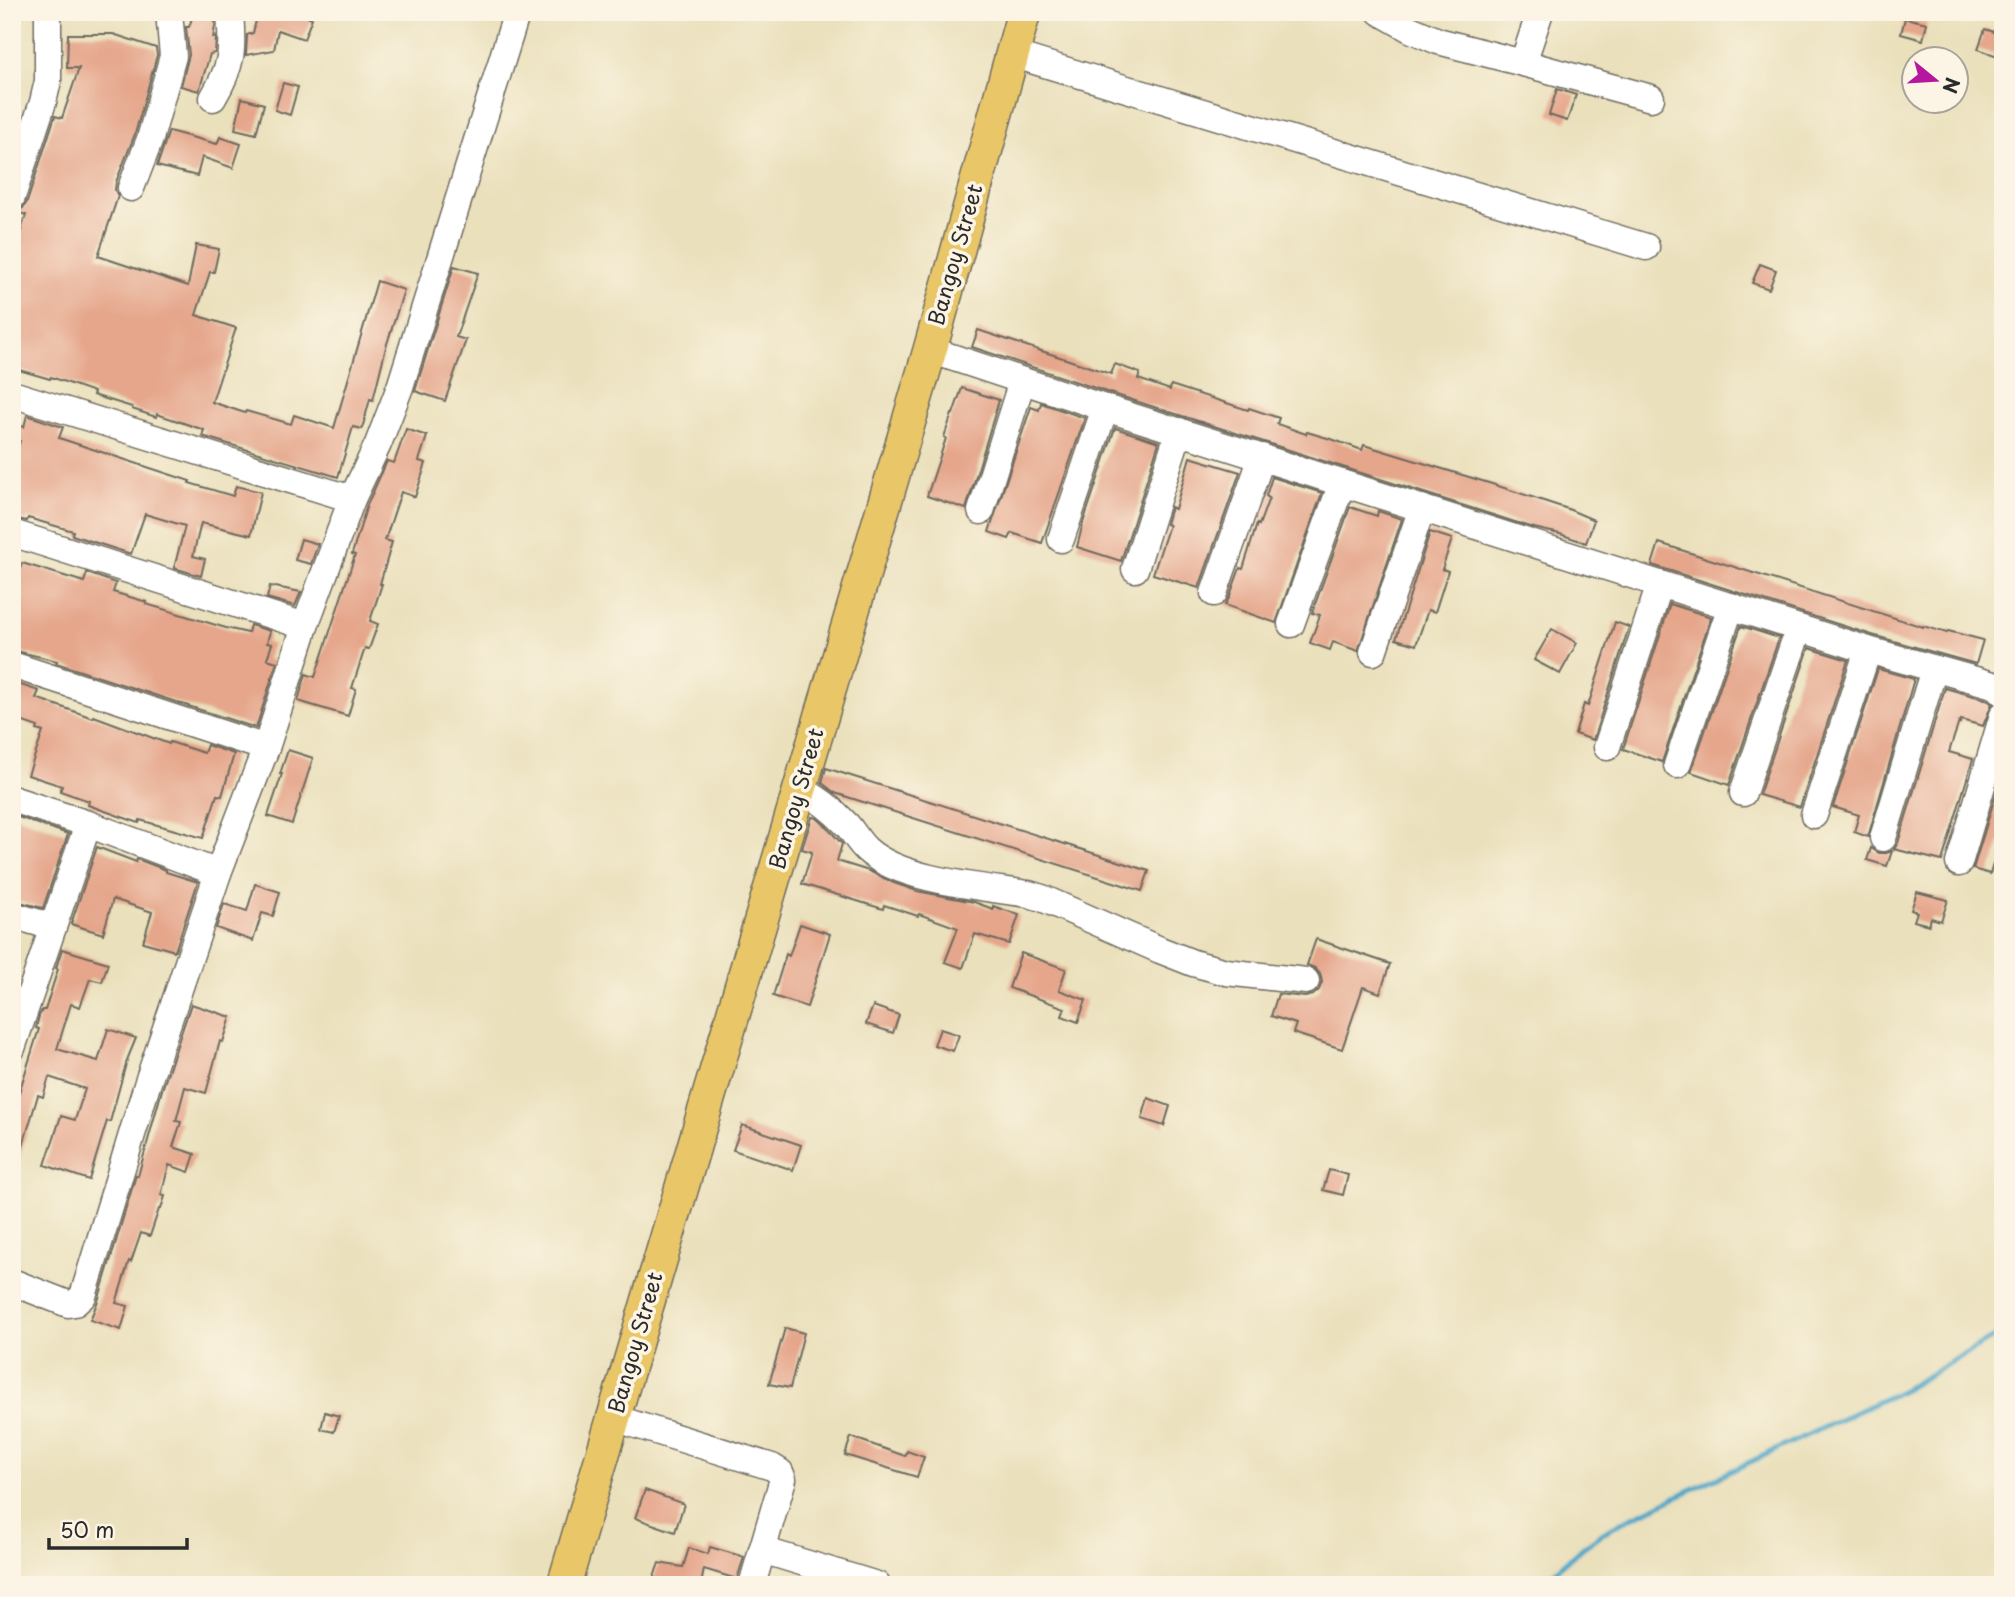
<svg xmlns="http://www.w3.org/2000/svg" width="2015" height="1597" font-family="'Playpen Sans',sans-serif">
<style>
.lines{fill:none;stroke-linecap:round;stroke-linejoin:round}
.stream{stroke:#49a5c8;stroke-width:5}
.building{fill:#e5a68b}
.minor-casing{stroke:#6e6a5e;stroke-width:29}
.major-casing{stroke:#6e6a5e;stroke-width:36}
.minor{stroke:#fff;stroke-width:26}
.major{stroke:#e9c769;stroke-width:33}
.labels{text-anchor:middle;stroke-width:7;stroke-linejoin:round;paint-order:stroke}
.street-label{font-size:21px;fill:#2b2b2b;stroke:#fcf5e5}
</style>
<rect width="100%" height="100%" fill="#fcf5e5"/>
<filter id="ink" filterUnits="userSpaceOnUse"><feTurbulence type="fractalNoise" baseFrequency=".0143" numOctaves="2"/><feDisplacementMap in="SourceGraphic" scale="14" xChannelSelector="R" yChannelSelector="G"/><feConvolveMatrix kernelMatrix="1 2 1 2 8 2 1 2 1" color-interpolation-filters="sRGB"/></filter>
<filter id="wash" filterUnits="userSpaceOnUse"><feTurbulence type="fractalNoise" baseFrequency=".00686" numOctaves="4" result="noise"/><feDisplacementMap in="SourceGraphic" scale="28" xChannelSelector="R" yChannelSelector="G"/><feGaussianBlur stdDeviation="1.57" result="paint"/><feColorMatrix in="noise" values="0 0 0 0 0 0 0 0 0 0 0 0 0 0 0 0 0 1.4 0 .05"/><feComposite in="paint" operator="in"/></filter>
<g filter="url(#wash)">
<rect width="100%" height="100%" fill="#eae0bc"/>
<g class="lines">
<path class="stream" d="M1543,1585C1563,1561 1588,1543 1614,1526L1903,1390L2003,1332"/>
</g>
<g id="blocks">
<g class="building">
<polygon points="194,12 214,13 215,26 213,38 216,37 215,53 210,54 199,91 181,86 189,55 186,27 189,27"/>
<polygon points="258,12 295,12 312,18 304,39 278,30 274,50 246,55 247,35 253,33"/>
<polygon points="1905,18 1927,23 1923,40 1901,34"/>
<polygon points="1985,29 2003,35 2003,58 1978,49"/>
<polygon points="68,34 113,34 156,48 157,55 135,134 116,182 115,190 118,196 98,256 188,286 196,245 219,249 214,272 210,272 196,315 236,328 212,402 245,413 246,411 291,424 294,415 334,428 377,281 404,290 386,347 373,400 370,399 362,429 353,427 338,477 202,436 204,430 157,414 156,417 132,409 132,407 93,395 94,392 51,377 50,379 12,368 12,261 26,215 17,212 23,208 27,202 55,116 62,118 79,68 67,68"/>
<polygon points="283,83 298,87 290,115 275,110"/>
<polygon points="1557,89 1576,95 1567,121 1549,115"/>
<polygon points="242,98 264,104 256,134 235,129"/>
<polygon points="169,131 217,144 220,137 241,144 233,168 202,157 197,176 157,166"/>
<polygon points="1760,264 1776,270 1769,289 1752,283"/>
<polygon points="454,266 478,273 456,337 466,340 445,401 415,391"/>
<polygon points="978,330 1111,374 1115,364 1140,373 1138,379 1170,390 1171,385 1248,410 1249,408 1279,418 1277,424 1306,434 1307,432 1334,440 1362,450 1364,445 1492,484 1568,509 1594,520 1586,543 1560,534 1534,528 1110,393 972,347"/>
<polygon points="962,388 999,400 966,509 927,496 946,438 944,437 952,414 953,414"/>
<polygon points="1041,403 1085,418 1042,543 1012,533 1009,539 989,532 1031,407 1039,410"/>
<polygon points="27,415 63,427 59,438 190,481 189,483 233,496 236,486 261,492 251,535 201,523 193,556 205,559 201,576 174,568 185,526 145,514 131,554 72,535 73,531 28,518 27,521 12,518 12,465 20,441 12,438 12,423 24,427"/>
<polygon points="1115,428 1159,442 1121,561 1077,547 1083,523"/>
<polygon points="406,429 427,436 419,461 426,463 415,497 401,492 385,540 392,542 380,584 382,584 370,621 378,624 369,649 365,648 352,688 356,689 348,716 298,701 306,674 315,677 355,555 352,554 367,505 387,461 394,463"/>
<polygon points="1190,457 1240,472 1199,588 1153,574 1169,525 1166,524 1171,507 1175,509"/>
<polygon points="1272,477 1322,493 1276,623 1225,605 1229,598 1240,568 1243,569 1257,524 1259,525 1269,498 1266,496"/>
<polygon points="1350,507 1377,516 1378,511 1402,519 1358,651 1333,642 1330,650 1310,643 1320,615 1312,613"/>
<polygon points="1430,532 1452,539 1442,569 1448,571 1435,612 1428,610 1416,645 1396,639"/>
<polygon points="301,539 318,544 311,564 295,560"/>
<polygon points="1659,543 1923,627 1923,626 1947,633 1948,631 1983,640 1976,664 1872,635 1652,565"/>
<polygon points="22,563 84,582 87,573 116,583 113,592 147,602 146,604 226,628 248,633 250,625 270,631 267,643 272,644 267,659 277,662 256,728 56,663 57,661 12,650 12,594"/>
<polygon points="270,586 301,592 295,606 267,598"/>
<polygon points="1670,604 1711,617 1662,762 1623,749"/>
<polygon points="1615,622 1629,627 1593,740 1575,734 1584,704 1588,706"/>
<polygon points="1741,626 1779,638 1729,785 1691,772"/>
<polygon points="1552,629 1577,643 1560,674 1534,660"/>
<polygon points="1809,648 1848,660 1800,807 1759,795"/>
<polygon points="1878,669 1914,679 1868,837 1854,832 1859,815 1833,807"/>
<polygon points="12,682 39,691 36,698 93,718 94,716 169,744 170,742 204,753 207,745 234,754 222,796 217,795 203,838 140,820 139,823 88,805 89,801 60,791 62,786 28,775 43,732 37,730 38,727 12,718"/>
<polygon points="1945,688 1988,700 1992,704 1983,726 1961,720 1960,723 1959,722 1949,752 1973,759 1942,861 1894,849 1898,843"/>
<polygon points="288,750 313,758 292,824 268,816 282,774 280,774"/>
<polygon points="826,768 1149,871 1142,891 835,793 822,783"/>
<polygon points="2003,771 2003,832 1990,874 1973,869"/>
<polygon points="15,816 68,834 43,908 12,900 12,824"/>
<polygon points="812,817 817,818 826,826 842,844 837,861 869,871 894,883 917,891 974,902 993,909 993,906 1019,915 1009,944 975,934 963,968 945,962 958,928 919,914 918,916 884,905 883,909 802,884 812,852 802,849"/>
<polygon points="97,847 136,862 137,859 166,870 166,872 198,882 175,951 143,942 152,912 113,899 103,934 71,924"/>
<polygon points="1871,848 1879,853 1886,853 1892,851 1887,866 1867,860"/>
<polygon points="255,884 280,892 273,916 262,913 253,941 216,928 224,904 247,911"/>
<polygon points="1917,892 1948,900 1941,921 1931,918 1929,925 1914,921 1917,912 1911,910"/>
<polygon points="800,924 830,934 807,1007 773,996 786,954 789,956"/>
<polygon points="1316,939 1390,964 1380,993 1363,987 1342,1049 1293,1033 1296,1024 1271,1016 1278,994 1305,997 1313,995 1319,990 1322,982 1320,974 1315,968 1307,965"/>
<polygon points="62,949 108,963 102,982 90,979 80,1007 71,1004 57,1049 98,1061 108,1029 136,1038 127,1060 110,1122 107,1121 89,1180 45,1165 61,1116 75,1120 85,1089 49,1077 43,1097 38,1095 16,1169 12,1169 12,1101 16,1102 39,1029 36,1028 39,1016 42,1010 45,1010 58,969 56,968"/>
<polygon points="1021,953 1066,969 1059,990 1086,1000 1078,1022 1062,1016 1065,1008 1009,988"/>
<polygon points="191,1004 231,1017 223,1042 220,1041 206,1093 185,1087 176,1121 181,1122 173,1147 195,1154 189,1172 169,1165 161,1195 165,1196 161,1209 159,1209 150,1236 141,1233 131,1262 129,1261 116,1303 128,1306 121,1330 90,1320 98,1301 136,1175 138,1176 162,1090"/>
<polygon points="873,1006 899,1015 893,1033 866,1024"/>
<polygon points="940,1029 959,1035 953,1051 934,1045"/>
<polygon points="1148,1098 1170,1106 1164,1126 1142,1119"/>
<polygon points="742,1125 801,1145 793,1170 733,1150"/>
<polygon points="1329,1170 1348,1175 1343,1195 1323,1190"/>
<polygon points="785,1328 804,1333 790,1388 769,1384"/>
<polygon points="325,1412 339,1416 334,1432 321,1429"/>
<polygon points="851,1437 905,1456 907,1451 924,1457 917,1477 845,1455"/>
<polygon points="645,1490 684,1504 675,1532 635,1518"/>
<polygon points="710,1547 744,1557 737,1579 704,1569 701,1585 651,1585 659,1563 683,1567 689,1548 708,1554"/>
</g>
</g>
</g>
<g filter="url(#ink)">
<use href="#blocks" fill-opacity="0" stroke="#6e6a5e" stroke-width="2"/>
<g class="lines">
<g class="minor-casing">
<g id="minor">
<polyline points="1380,12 1410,29 1438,41 1523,63 1540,12"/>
<polyline points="1012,54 1646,247"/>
<polyline points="1523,63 1651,98"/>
<path d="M213,98C233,64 233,51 230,12"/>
<polyline points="131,188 150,139 173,56 169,12"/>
<polyline points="12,197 43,102 48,81 48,12"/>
<polyline points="930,350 1105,408 1868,650 1997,686 2003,693"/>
<polyline points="12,394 352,499"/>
<polyline points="981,511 1022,381"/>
<polyline points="12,533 305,626"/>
<polyline points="1061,539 1105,408"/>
<polyline points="1135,569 1179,431"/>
<polyline points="1214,593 1262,457"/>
<polyline points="1291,624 1342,483"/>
<polyline points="1373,652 1422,508"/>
<polyline points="12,665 266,748"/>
<polyline points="1607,747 1660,584"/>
<polyline points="1677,765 1731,606"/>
<path d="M800,789C818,798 833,810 847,825C854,833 859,843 867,850C901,881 984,887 1029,894L1042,898L1160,950L1193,963L1226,972L1306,981"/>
<polyline points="1743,793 1799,628"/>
<polyline points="12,799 88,824 218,873"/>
<polyline points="1814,815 1868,650"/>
<polyline points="1883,838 1934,669"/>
<polyline points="1959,863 2003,715"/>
<polyline points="12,915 53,927"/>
<polyline points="12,1048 88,824"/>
<polyline points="12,1282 68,1304 75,1303 83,1296 147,1085 218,873 266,748 305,626 352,499 378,444 400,387 517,12"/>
<polyline points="614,1418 772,1467 780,1472 783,1479 752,1585"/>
<polyline points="762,1550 877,1585"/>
</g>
</g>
<g class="major-casing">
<polyline id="major" points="564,1585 930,350 1024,12"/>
</g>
<use href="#minor" class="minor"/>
<use href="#major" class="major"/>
</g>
</g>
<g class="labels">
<g class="street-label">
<text transform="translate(956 255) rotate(-74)" y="7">Bangoy Street</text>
<text transform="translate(797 799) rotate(-74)" y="7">Bangoy Street</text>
<text transform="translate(636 1343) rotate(-74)" y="7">Bangoy Street</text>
</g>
</g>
<rect width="2015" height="1597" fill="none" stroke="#fcf5e5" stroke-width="42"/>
<g transform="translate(1935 80) rotate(108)"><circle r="33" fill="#fcf5e5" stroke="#a8a49b" stroke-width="2"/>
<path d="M0-5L12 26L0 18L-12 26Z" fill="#b5179e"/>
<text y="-10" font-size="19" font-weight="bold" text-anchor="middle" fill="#2b2b2b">N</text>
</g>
<path d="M49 1538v10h138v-10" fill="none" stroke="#2b2b2b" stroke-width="3.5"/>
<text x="60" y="1538" font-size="21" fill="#2b2b2b" stroke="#fcf5e5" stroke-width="5" paint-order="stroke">50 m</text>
</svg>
